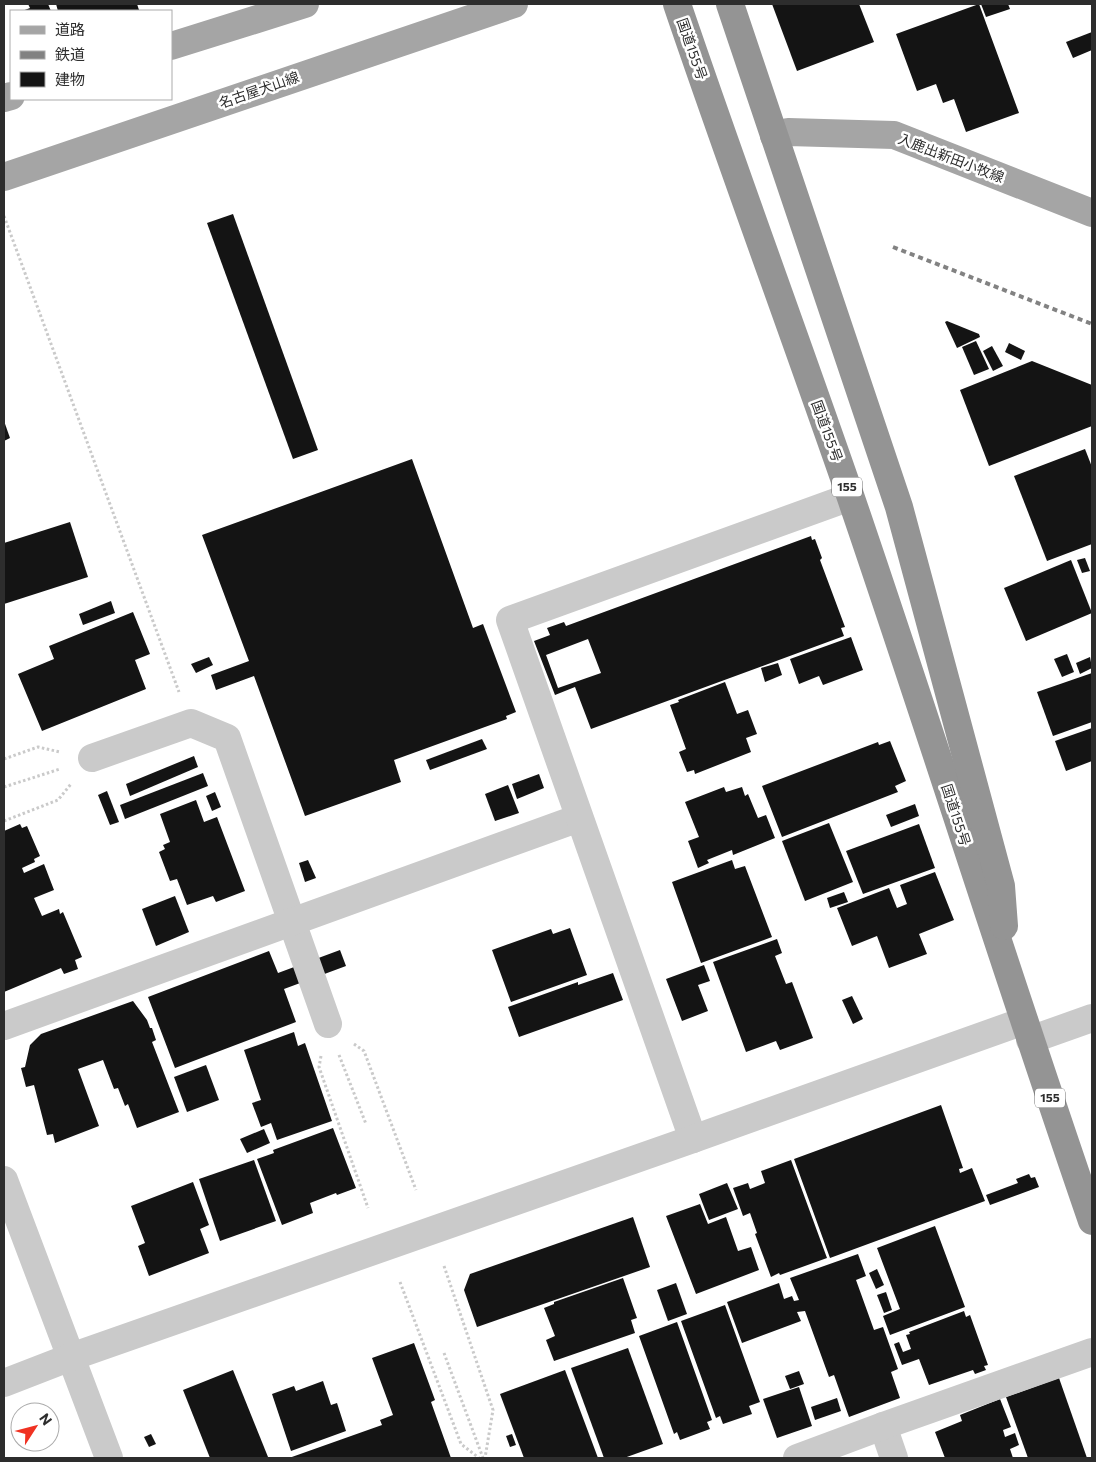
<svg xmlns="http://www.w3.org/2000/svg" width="1096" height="1462" font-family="Commissioner,'Noto Sans JP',sans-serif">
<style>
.building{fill:#141414;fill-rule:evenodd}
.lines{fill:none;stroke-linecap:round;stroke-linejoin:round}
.path{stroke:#cacaca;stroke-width:3;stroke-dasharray:2.5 2.5;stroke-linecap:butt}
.minor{stroke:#cacaca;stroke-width:28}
.major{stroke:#a5a5a5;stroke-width:28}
.highway{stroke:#949494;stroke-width:28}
.rail{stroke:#828282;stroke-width:4;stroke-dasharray:5 4;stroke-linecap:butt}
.labels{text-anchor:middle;stroke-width:5;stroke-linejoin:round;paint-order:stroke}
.shield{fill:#fff;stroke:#6c6c6c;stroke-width:1}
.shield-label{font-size:12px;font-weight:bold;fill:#2d2d2d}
.street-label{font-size:14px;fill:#2d2d2d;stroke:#fff}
</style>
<rect width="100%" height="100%" fill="#fff"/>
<g class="building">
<polygon points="28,4 48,4 51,11 22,11 30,8"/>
<polygon points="56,4 137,4 139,10 58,11"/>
<polygon points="772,4 859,4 874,42 797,71"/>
<polygon points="979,4 1019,113 966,132 954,99 943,103 936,84 917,91 896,34"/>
<polygon points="981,4 1008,4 1010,9 986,17"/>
<polygon points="1092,32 1092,50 1073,58 1066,42"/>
<polygon points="233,214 318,450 293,459 207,223"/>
<polygon points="947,321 979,334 980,337 957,348 945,322"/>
<polygon points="976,341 989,369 974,375 962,347"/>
<polygon points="1009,343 1025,351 1021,360 1005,352"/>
<polygon points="992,346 1003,366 993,371 983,351"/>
<polygon points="1032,361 1092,385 1092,426 989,466 960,390"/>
<polygon points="4,421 10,438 4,441"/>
<polygon points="1085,449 1092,467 1092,544 1047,561 1014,476"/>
<polygon points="412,459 473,628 483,624 516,712 506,716 507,719 394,760 401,782 305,816 254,676 216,690 211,675 249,661 202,535"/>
<polygon points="70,522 88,577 4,604 4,543"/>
<path d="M811,536L812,540L815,539L822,558L820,560L845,627L841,628L844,636L591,729L575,687L555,695L534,641L550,635L547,628L564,622L566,626ZM588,639L601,673L558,688L546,655Z"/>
<polygon points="1085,558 1090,571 1082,573 1077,560"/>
<polygon points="1071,560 1092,613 1026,641 1004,588"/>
<polygon points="111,601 115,613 83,625 79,614"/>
<polygon points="133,612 150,654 135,660 146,689 42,731 18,674 54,659 49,646"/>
<polygon points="851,637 863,670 823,685 819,676 799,684 790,659"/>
<polygon points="1067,654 1074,672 1062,677 1054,659"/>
<polygon points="209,657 213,665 196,673 191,664"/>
<polygon points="1090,657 1092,668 1080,674 1076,663"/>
<polygon points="778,663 782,675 765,682 761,668"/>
<polygon points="1092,673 1092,722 1053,736 1037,692"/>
<polygon points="725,682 737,714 748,710 757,734 746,738 751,752 695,774 694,770 687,772 679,752 686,749 670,705 679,702 678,700"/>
<polygon points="1092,728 1092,761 1066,771 1055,741"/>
<polygon points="482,739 487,749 430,770 426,760"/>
<polygon points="890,741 906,781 895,786 898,792 782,837 762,786 878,742 879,745"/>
<polygon points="194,756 198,767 130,796 126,784"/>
<polygon points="203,773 208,786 125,819 120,805"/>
<polygon points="539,774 544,788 517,799 512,784"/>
<polygon points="508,785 519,813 495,821 485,794"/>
<polygon points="724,787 726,792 742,787 745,796 748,794 758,818 766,815 775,838 733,855 732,850 707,860 709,863 698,868 688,841 699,837 685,802"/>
<polygon points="107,791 119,822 110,825 98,795"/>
<polygon points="215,792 221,807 212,811 206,796"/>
<polygon points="196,800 204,822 217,817 245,891 216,902 213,896 187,905 177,879 170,881 159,852 165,849 163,845 170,842 160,814"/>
<polygon points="915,804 919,816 891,827 886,815"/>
<polygon points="829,823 853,882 805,901 782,841"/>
<polygon points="20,824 22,828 27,826 40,856 34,859 35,862 22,868 24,873 44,864 54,890 34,898 42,916 59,909 60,914 63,912 82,957 75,960 78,969 64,974 61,968 4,992 4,831"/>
<polygon points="919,824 935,868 863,894 846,851"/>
<polygon points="308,860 316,878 305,882 299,863"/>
<polygon points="732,860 735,869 745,866 772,937 701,963 672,882"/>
<polygon points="935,872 954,920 919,934 927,954 889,968 877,936 852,946 837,908 889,888 897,908 907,904 900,885"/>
<polygon points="844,892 848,902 830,908 827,898"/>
<polygon points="175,896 189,932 156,946 142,909"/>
<polygon points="570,928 587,975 511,1002 492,950 551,929 553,934"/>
<polygon points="777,939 782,953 775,956 786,984 792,982 813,1038 780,1050 776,1041 746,1052 713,962"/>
<polygon points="340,950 346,966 284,989 296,1022 175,1068 148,997 269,951 278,973"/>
<polygon points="704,965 710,981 698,985 708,1011 682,1021 666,979"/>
<polygon points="613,973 623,1000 519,1037 508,1007 578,982 578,985"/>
<polygon points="852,996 863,1019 853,1024 842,1000"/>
<polygon points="133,1001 147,1020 150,1028 152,1028 156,1040 152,1042 179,1112 137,1128 128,1104 125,1106 118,1088 114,1089 103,1060 78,1069 99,1126 55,1143 53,1134 47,1135 34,1085 26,1087 21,1068 25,1067 30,1045 41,1034"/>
<polygon points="294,1032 298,1046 305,1043 332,1121 277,1140 271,1123 261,1127 252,1103 261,1100 244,1050"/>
<polygon points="206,1065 219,1100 187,1112 174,1077"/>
<polygon points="941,1105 963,1168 959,1169 960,1173 972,1168 985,1201 830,1258 794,1159"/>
<polygon points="333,1128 356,1188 337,1195 336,1193 310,1203 313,1213 282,1225 257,1159 274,1153 273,1150"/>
<polygon points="264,1129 270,1143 247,1153 240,1139"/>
<polygon points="254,1160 276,1221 220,1241 199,1179"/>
<polygon points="791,1160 827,1258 780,1275 779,1273 771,1277 755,1234 757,1233 750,1213 743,1216 733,1188 748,1183 750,1189 765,1183 761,1171"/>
<polygon points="1029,1174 1031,1178 1035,1177 1039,1187 990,1205 986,1195 1018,1183 1016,1179"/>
<polygon points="193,1182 209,1225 200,1229 209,1253 149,1276 138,1246 145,1243 131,1206"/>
<polygon points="727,1183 738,1209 709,1220 699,1194"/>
<polygon points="700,1204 708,1224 726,1217 738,1251 751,1247 759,1270 696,1294 666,1216"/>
<polygon points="633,1217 650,1267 477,1327 464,1290 470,1274"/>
<polygon points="935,1226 965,1307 890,1335 883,1316 900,1309 877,1248"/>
<polygon points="858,1254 866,1276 856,1280 874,1330 883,1327 898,1369 891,1372 900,1398 849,1417 834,1375 829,1377 805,1311 797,1312 801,1321 742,1343 727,1302 779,1283 784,1299 792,1296 794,1301 799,1300 790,1278"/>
<polygon points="877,1269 884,1285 876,1289 869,1273"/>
<polygon points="623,1278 637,1318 631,1320 635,1333 554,1361 546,1340 555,1336 544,1308 554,1304 554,1302"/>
<polygon points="676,1283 687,1314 668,1321 657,1290"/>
<polygon points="886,1292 892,1310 884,1313 877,1295"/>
<polygon points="725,1305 760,1402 749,1406 752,1414 723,1424 720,1416 716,1418 681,1321"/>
<polygon points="964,1311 966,1317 970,1315 988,1365 984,1366 986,1370 975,1374 973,1370 929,1385 919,1359 902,1365 894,1344 899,1342 903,1352 911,1349 906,1335 910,1334 909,1332"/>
<polygon points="677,1322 712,1420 707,1422 710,1429 680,1440 677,1432 674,1434 639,1336"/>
<polygon points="414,1343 435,1400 431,1402 451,1458 289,1458 382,1425 380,1420 393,1415 372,1358"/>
<polygon points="628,1348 663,1444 624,1458 604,1458 571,1368"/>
<polygon points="233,1370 268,1457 264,1458 210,1458 183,1390"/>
<polygon points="565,1370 598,1458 524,1458 500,1394"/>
<polygon points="799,1371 804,1384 790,1389 785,1376"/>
<polygon points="1059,1378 1087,1458 1028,1458 1006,1397"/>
<polygon points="323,1381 331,1405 337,1403 346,1431 291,1451 272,1394 294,1386 296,1391"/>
<polygon points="799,1387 812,1426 777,1438 763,1399"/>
<polygon points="837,1398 841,1411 815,1420 811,1407"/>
<polygon points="1000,1399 1011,1427 1003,1430 1005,1437 1015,1433 1019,1445 1010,1449 1013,1458 945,1458 935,1432 962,1421 960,1415"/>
<polygon points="151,1434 156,1444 149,1447 144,1437"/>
<polygon points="512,1434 516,1445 510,1447 506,1436"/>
</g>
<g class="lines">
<g class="path">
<polyline points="4,216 179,692"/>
<polyline points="4,759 38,747 60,752"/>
<polyline points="4,787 60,769"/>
<polyline points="4,821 58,800 71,784"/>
<polyline points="354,1044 364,1051 416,1190"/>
<polyline points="339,1055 366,1124"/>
<polyline points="321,1056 319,1067 368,1208"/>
<polyline points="444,1266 493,1410 485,1458"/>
<polyline points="400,1282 461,1444 479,1458"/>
<polyline points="444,1353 483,1458"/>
</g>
<g class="minor">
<polyline points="92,758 191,723 227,738 328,1024"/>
<polyline points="4,1026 579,818"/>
<polyline points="1030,1040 1092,1018"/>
<polyline points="693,1139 510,620 850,497"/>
<polyline points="4,1180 109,1458"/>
<polyline points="4,1383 71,1357 693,1139 1024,1021"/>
<polyline points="883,1426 894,1458"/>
<polyline points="797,1458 883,1426 1092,1352"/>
</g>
<g class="major">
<polyline points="171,46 305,4"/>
<polyline points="4,98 11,96"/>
<polyline points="774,136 788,132 894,135 1092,213"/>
<polyline points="4,177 514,4"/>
</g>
<g class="highway">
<path d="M677,4C733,169 794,333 851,498C933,738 1009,981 1092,1221"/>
<polyline points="730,4 899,507 1001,886 1004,926"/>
</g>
<polyline class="rail" points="893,247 1092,324"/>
</g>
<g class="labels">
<g class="shield">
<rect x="832" y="477.5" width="30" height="19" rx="4"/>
<rect x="1035" y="1088.5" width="30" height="19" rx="4"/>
</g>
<g class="shield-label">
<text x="847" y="491">155</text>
<text x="1050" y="1102">155</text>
</g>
<g class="street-label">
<text transform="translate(692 49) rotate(71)" y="5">国道155号</text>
<text transform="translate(259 90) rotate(-19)" y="5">名古屋犬山線</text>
<text transform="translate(951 158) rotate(21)" y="5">入鹿出新田小牧線</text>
<text transform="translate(827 431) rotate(70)" y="5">国道155号</text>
<text transform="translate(956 815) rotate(72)" y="5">国道155号</text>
</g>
</g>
<rect width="1096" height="1462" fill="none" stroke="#2d2d2d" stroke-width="10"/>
<rect x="10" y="10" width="162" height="90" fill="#ffffff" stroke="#ababab"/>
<rect x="20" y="26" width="25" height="8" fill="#a5a5a5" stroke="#ababab"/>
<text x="55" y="35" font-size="15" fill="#2d2d2d">道路</text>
<rect x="20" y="51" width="25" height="8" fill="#828282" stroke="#ababab"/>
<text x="55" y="60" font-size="15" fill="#2d2d2d">鉄道</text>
<rect x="20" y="72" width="25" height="15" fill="#141414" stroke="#ababab"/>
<text x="55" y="85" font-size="15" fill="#2d2d2d">建物</text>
<g transform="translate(35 1427) rotate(54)"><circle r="24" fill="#ffffff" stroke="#ababab"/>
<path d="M0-4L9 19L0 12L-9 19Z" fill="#f03222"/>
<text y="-8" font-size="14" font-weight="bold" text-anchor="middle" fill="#2d2d2d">N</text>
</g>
</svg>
